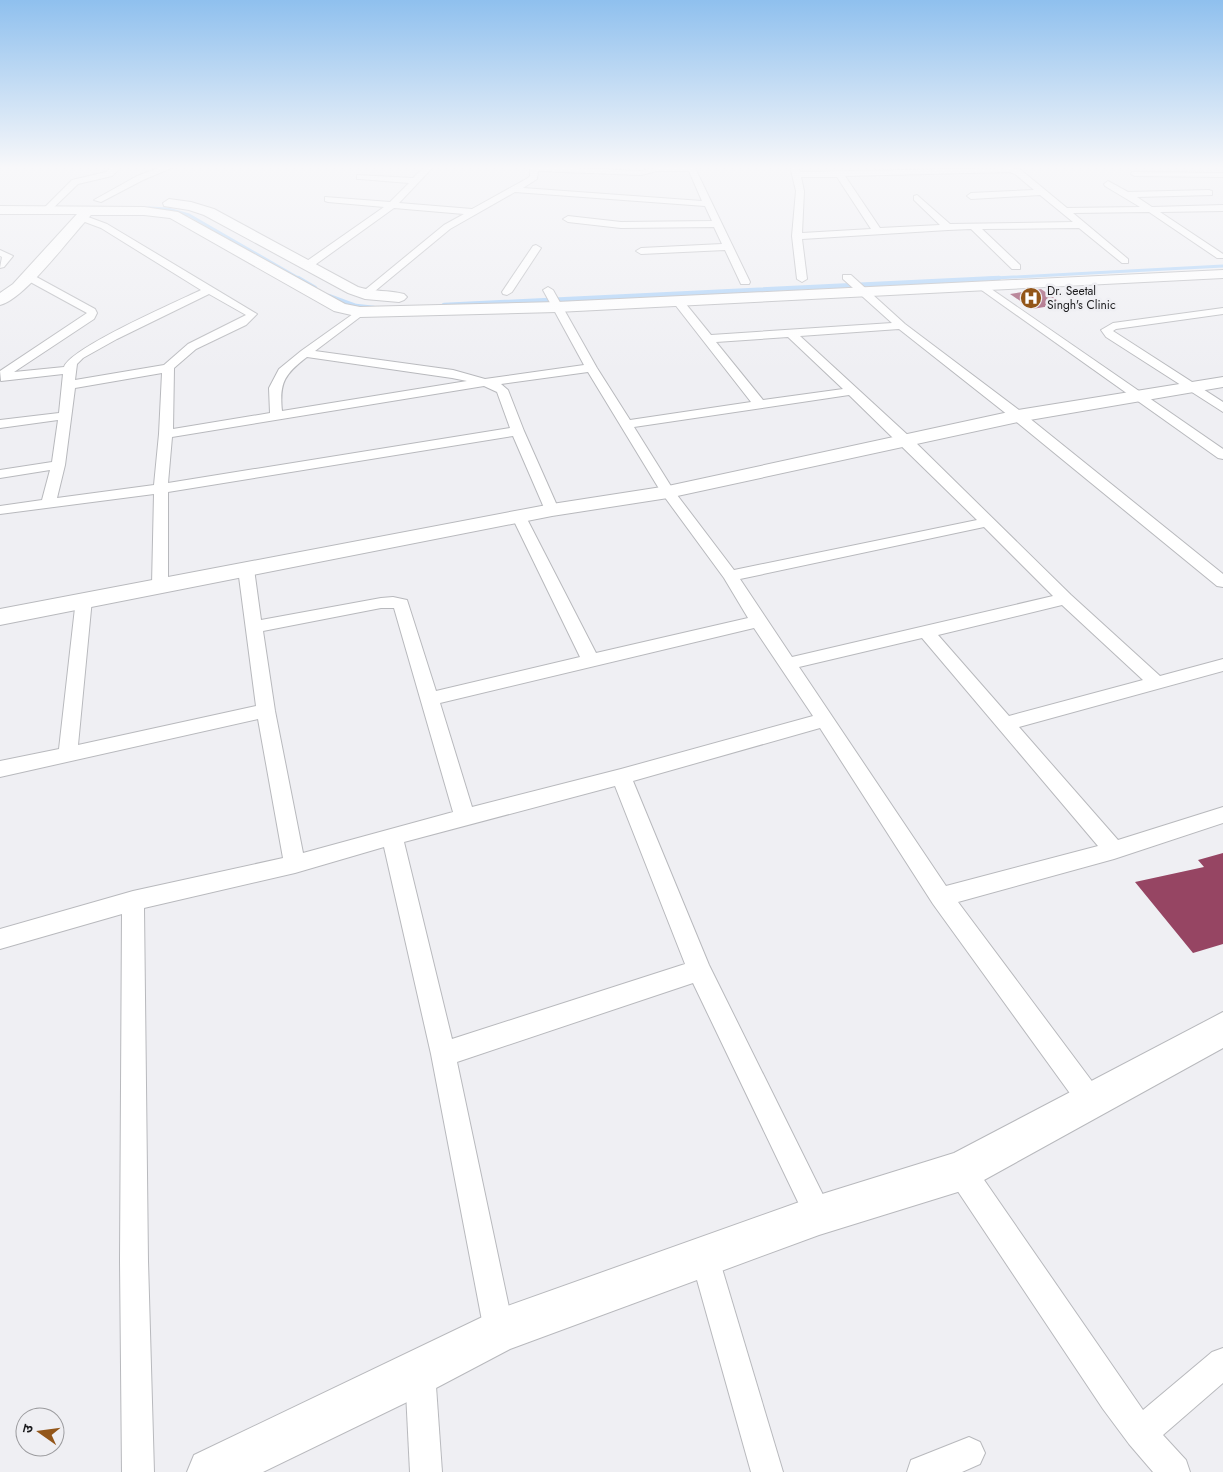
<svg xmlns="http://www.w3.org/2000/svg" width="1223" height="1472" font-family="Jost,'Noto Sans Devanagari',sans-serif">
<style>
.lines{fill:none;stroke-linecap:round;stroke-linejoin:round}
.stream-far1{stroke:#abd1f8;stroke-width:3}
.stream{stroke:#abd1f8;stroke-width:4.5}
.building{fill:#964563}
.street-casing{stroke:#b8b9bd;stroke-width:2}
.secondary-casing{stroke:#b8b9bd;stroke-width:2}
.street{fill:#fff;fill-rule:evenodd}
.secondary{fill:#fff;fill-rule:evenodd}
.labels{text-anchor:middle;stroke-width:5;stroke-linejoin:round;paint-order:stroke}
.far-poi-label{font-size:12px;fill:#1c1c1e;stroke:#efeff3;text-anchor:start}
</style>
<rect width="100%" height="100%" fill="#efeff3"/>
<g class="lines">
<g class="stream-far1">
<polyline points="149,208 168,209 189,215 300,279"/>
<polyline points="976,279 1223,266"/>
</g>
<g class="stream">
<polyline points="298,278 315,288"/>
<polyline points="329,296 356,306 374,308"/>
<polyline points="444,305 999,278"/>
</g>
</g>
<g class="building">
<polygon points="1041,289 1063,304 1032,309 1010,294"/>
<polygon points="1223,853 1223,944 1193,953 1135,882 1204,867 1198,860"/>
</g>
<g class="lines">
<g class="street-casing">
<g id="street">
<polygon points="108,166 116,166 118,170 112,176 78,184 48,213 45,214 41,211 72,180 106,172 110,169"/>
<polygon points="164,166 176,166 143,180 101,202 94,200 137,176"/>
<path d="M425,166H434L399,203L472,209L528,178L530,176V166L641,171L657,167L694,166L750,282L749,284H741L725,250L641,254L636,251L641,248L722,244L714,227L621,228L568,222L563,219L568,216L621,222L712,221L705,206L515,192L450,229L369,296H361L360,294L444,225L464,214L394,208L312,267H304V263L384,207L328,202L325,201V197L390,202L409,183L360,179H357V175L413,178ZM538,171L641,175L657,171H689L702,201L523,188L537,179Z"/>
<path d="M790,166H798L800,172L1010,168L1021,170L1067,208L1140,207L1105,186L1104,184L1108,181L1128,192L1209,190L1212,191V195L1137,197L1152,207L1223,205V211L1160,212L1223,254V258H1217L1149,212L1073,213L1128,259V263H1122L1079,228L982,229L1020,265V269H1012L971,229L948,230L802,239L807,279L802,282L797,279L792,236L796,191ZM1010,172L1015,174L1034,190L971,193L967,196L971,199L1040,195L1073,222L950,224L917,195L914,196V200L940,225L880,228L845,176ZM801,177H837L871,229L802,233L804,191Z"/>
<polygon points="1132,172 1223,173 1223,177 1135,176 1131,174"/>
<path d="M80,214L107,224L257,314L246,325L196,349L174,368L173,429L270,413L269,388L279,369L301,351L360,309L365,312L364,314L315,351L453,370L485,379L584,365L543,290L548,287L553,290L597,368L630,420L751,402L673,302L672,300L673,298H681L711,335L892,323L843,279V275H851L905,324L1023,413L1223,574V587L1217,586L1013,419L899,329L800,336L911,438L1071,595L1160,676L1223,659V671L1019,727L1118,840L1223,807V823L1114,859L958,902L1100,1092L1104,1101L1100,1110L1091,1114L1082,1110L933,904L820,728L633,781L709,965L833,1215L829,1225L819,1229L809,1225L693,983L457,1062L514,1331L510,1342L499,1346L488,1342L484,1331L431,1054L384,847L295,873L144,908L148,1261L154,1472H122L120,1261L122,914L0,949V929L133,891L283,858L258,719L0,777V761L59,749L76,599L78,595L84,594L90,595L92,599L78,745L256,706L238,569L240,566H252L254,569L261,620L381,598L393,597L407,600L436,691L580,657L512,517L514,514H524L526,517L596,653L748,618L724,578L661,492L588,372L501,384L508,390L524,431L559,510L557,513H547L545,510L513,436L168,492V585L166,589H154L152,585L154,494L0,514V506L42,500L50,470L0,478V470L52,462L58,420L0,428V420L59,413L63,374L1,381L0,371L87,313L23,278V274H31L95,309L97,313L94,319L14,372L64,367C70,348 178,301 201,290L101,228L77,219L76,217ZM209,294L246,315L188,344L164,365L75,380L77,364L83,358L117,339ZM788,337L843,389L763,400L716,342ZM307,357L452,378L467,381L282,411C279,382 285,374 307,357ZM162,373L159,434L154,485L57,498L65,465L75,388ZM484,386L497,392L510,428L168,483L172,437ZM849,395L977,520L734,570L674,491L634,427ZM984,527L1053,596L792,657L740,579ZM1062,605L1143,680L1009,716L938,635ZM381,608H394L453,812L303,853L275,711L263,631ZM754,628L813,716L621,769L472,807L440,703ZM922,638L1098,846L946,886L799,667ZM615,786L685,964L452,1039L404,842Z"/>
<polygon points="536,245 541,248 512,292 507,295 503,294 502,292 533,246"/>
<polygon points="0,250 13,256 4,267 0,268 2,257 0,256"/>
<polygon points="984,284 1223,449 1223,459 1218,458 980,289 979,287"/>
<polygon points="1223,308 1223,314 1116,329 1113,331 1223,402 1223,412 1106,337 1101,330 1113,323"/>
<polygon points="961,1158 971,1161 1143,1410 1212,1352 1223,1348 1223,1383 1163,1435 1186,1460 1190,1472 1153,1472 1129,1444 1103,1409 951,1181 948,1171 951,1161"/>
<polygon points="704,1241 714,1245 718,1255 783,1472 751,1472 690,1255 694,1245"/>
<polygon points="420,1357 431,1361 435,1372 442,1472 410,1472 405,1372 409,1361"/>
<polygon points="969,1437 980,1442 985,1453 980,1464 962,1472 907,1472 911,1460"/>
</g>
</g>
<g class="secondary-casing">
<g id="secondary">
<path d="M169,199L191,202L214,209L358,287C373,292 389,290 404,294L407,297L404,300L399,302L365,299L348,293L204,215L189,210L164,206L163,203Z"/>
<path d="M0,206L144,207L178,212L345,304L360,307L557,302L1223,270V278L557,312L360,317L334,311L170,218L144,215H91C72,235 25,299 0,305V293L13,284L77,214H0Z"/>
<polygon points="1223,377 1223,387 1018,422 668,498 552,516 0,625 0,609 552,504 668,486 1018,410"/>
<polygon points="1223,1012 1223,1048 975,1185 961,1191 819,1235 510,1349 436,1388 263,1472 187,1472 194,1455 499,1309 819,1195 954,1153"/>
</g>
</g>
<use href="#street" class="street"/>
<use href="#secondary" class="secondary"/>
</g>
<linearGradient id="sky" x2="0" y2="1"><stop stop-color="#8fc0ee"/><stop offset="0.45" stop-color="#f8f8fa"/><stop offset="1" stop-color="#f8f8fa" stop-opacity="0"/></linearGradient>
<rect width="1223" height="372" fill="url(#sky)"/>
<defs>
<g id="hospital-disc" transform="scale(1.125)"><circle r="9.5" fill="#935619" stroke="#efeff3"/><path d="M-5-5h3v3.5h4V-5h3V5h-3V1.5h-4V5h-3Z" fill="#fff"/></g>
</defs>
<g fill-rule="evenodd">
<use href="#hospital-disc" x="1031" y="298"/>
</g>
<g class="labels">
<g class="far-poi-label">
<text x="1047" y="295">Dr. Seetal<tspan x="1047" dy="14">Singh's Clinic</tspan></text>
</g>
</g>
<g transform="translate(40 1432) rotate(284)"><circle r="24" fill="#efeff3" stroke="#9b9b9e"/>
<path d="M0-4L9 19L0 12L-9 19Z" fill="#935619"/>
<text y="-8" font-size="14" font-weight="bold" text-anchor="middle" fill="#1c1c1e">उ</text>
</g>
</svg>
